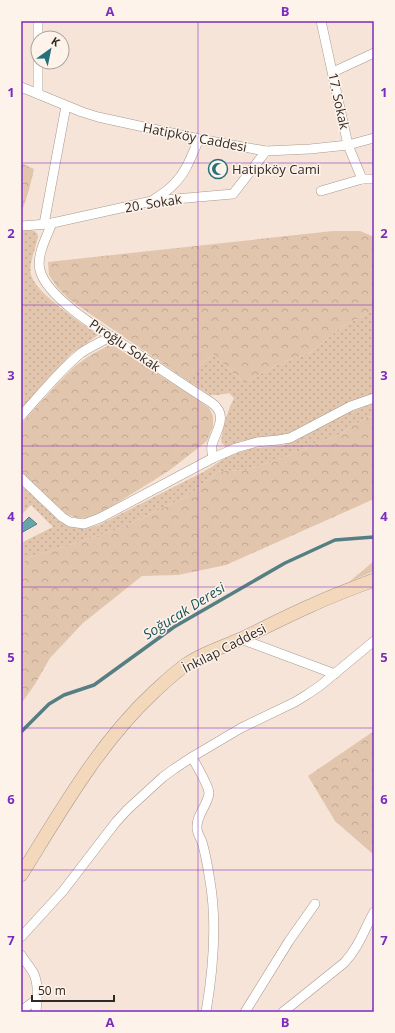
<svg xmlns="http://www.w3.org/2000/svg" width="395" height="1033" font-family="'Open Sans',sans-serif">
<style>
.grass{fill:url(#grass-dots)}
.forest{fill:url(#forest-crowns)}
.water{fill:#66a4ac;stroke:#567f83}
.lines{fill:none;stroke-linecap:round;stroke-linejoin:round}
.stream{stroke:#567f83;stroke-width:3.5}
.street-casing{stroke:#a99a8e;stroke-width:10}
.secondary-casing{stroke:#a99a8e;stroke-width:14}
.street{stroke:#fff;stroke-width:9}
.secondary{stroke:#f3d8bc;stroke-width:13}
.grid{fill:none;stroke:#7b2cbf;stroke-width:1;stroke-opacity:0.55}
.labels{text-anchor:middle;stroke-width:3;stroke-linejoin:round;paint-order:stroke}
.street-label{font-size:13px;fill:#2f2924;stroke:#fdf3eb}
.poi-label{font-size:13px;fill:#2f2924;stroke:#fdf3eb;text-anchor:start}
.water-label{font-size:14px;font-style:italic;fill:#1d535a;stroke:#fdf3eb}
.neatline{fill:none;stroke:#7b2cbf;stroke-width:1.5}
.grid-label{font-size:13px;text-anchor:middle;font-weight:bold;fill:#7b2cbf}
</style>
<defs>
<pattern id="grass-dots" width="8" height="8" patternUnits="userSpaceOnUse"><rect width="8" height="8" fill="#e2c5ad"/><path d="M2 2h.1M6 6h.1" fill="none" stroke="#c2a995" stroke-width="1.8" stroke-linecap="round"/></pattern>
<pattern id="forest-crowns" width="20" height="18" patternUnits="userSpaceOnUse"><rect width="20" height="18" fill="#e2c5ad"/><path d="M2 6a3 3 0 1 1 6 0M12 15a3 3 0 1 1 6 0" fill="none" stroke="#c2a995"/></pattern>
</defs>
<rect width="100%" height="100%" fill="#f5e4d7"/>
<g class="grass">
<path d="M27,230L35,231L38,235C37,247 28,263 31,275C37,295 81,322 98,335L71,354L21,408V231Z"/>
<path d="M374,310V395L287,436L241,441L226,447L221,442C223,426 227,412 234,398L229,393L218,395H210L185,379L213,354L244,383L283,362L310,353L340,328Z"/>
<polygon points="374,403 374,416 367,417 340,434 288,456 246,470 225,471 217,472 188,496 116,530 30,557 21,564 21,543 53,527 31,505 21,515 21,485 59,521 68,526 85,529 99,525 205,471 228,456 254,448 282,446 297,439 345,414"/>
</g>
<g class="forest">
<polygon points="21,163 34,169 29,190 21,214"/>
<polygon points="333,231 360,231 374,237 374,310 340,328 310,353 283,362 244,383 213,354 185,379 70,300 57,287 49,275 48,262"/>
<polygon points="111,344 195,398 209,408 213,416 213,426 207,441 170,470 106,510 89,518 78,518 66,514 21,472 21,424 59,382 75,366 89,356"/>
<polygon points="374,416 374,499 226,565 178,575 142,576 83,623 50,658 35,684 21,704 21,564 30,557 116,530 188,496 217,472 225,471 246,470 288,456 340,434 367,417"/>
<polygon points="374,561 374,571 349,582"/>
<polygon points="374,731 374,855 335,821 308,776"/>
</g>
<polygon class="water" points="29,517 37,524 21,533 21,525"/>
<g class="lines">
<polyline class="stream" points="21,732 49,704 64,695 94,685 174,627 285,563 335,540 374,537"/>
<g class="street-casing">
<g id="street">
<polyline points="38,21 38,94"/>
<polyline points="321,21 348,145 362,179"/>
<polyline points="333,72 374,53"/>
<polyline points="21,87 82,112 98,117 199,139 266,151 310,149 348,145 374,138"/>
<polyline points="321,191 362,179 374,179"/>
<path d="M153,200C161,195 169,190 175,183C187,171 192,154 199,139"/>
<path d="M52,223C47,236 36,256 40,270C47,300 112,337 138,354C162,370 185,386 209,401C212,403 215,405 217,408C226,419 215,433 212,445C211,450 212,453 213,458"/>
<polyline points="44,224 66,106"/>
<polyline points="21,226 48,224 152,201 233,194 266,151"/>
<path d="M21,416C40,395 59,371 81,353C90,347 101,342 111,336"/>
<polyline points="21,478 62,517 70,522 84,524 100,518 213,458 236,448 257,442 278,440 290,438 351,406 374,398"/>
<polyline points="241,639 335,674"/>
<path d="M192,757C196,765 209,786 209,793C208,805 196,815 197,828C197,833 200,837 202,842C206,855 208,868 210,881C217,922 213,971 206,1012"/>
<polyline points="21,937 63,891 116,822 128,809 163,777 174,769 192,757 241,728 295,702 308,694 321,685 374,641"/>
<path d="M21,955C25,961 30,967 34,974C39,986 37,1000 36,1012"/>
<polyline points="21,1011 37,999"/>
<polyline points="245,1012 289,941 315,904"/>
<path d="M283,1012L344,963C359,947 364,930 374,912"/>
</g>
</g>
<g class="secondary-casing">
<path id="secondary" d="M21,875C61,811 99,743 154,692C165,682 175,672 187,664C203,653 223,647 241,639C264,628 287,616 310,606C331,596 353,588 374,580"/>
</g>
<use href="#street" class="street"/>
<use href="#secondary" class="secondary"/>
</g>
<path class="grid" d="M198,21V1012M21,163H374M21,305H374M21,446H374M21,587H374M21,728H374M21,870H374"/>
<defs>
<g id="mosque-ring" transform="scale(1)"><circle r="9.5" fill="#fdf3eb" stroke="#27707a" stroke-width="1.5"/><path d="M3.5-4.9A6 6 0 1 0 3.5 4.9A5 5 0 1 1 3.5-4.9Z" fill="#27707a"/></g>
</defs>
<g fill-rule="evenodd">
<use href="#mosque-ring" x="218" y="169"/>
</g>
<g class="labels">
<g class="street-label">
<text transform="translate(339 101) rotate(78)" y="5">17. Sokak</text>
<text transform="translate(195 137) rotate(11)" y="5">Hatipköy Caddesi</text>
<text transform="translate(153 203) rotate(-9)" y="5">20. Sokak</text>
<text transform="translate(125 345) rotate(34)" y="5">Pıroğlu Sokak</text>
<text transform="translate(224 648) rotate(-27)" y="5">İnkılap Caddesi</text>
</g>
<g class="poi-label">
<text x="232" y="174">Hatipköy Cami</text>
</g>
<g class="water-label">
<text transform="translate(184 611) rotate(-32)" y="5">Soğucak Deresi</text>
</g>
</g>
<rect width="395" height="1033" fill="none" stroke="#fdf3eb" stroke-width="44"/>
<g transform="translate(50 50) rotate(33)"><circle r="19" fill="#fdf3eb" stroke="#aba29b"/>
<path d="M0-3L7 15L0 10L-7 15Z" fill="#27707a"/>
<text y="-6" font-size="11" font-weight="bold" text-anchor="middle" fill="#2f2924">K</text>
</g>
<path d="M32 995v6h82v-6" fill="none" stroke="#2f2924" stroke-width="2"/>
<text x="38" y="995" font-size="12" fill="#2f2924" stroke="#fdf3eb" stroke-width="3" paint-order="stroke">50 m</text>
<rect x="22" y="22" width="351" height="989" class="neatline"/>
<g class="grid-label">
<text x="110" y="16">A</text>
<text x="285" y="16">B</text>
<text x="11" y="97">1</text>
<text x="384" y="97">1</text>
<text x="11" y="238">2</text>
<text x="384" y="238">2</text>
<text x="11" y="380">3</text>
<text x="384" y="380">3</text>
<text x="11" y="521">4</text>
<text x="384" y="521">4</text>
<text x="11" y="662">5</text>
<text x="384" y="662">5</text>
<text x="11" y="804">6</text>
<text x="384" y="804">6</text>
<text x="11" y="945">7</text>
<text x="384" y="945">7</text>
<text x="110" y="1027">A</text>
<text x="285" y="1027">B</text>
</g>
</svg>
